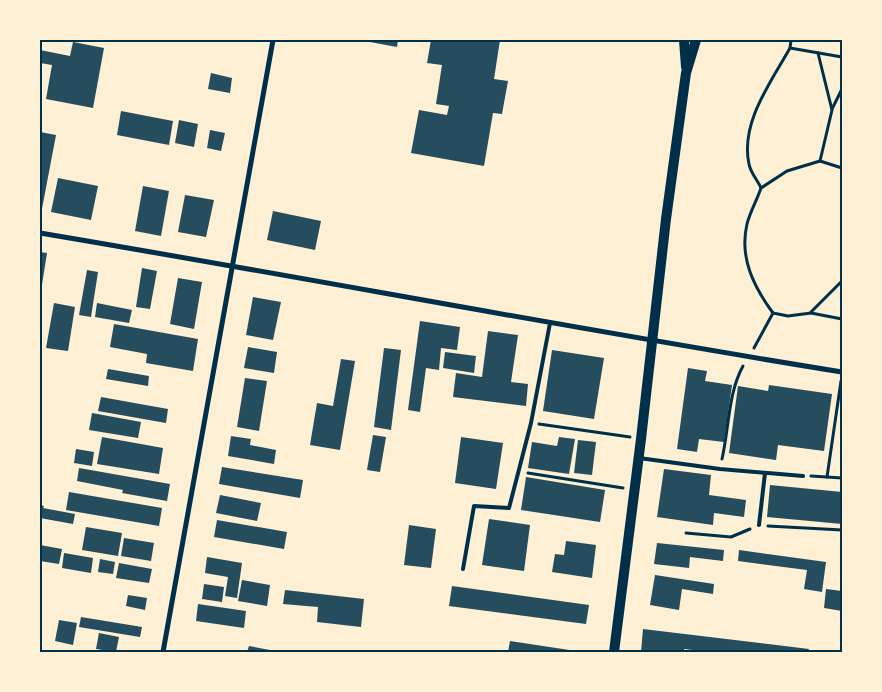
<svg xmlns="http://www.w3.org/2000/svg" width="882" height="692" font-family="Arial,sans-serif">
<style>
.building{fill:#264d5e}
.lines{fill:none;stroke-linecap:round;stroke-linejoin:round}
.path{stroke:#003049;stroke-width:3}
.service{stroke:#003049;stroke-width:4}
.minor{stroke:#003049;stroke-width:5}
.secondary{stroke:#003049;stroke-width:10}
.neatline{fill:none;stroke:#003049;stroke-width:2}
</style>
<rect width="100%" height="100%" fill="#fdf0d5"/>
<g class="building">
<polygon points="359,40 398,40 397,47"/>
<polygon points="431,40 500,40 494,79 508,81 502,114 493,113 484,166 411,153 419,110 447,115 449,106 436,104 442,65 427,63"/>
<polygon points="73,42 104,48 93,108 46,99 52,65 40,63 40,50 70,56"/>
<polygon points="211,73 232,78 230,93 208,89"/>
<polygon points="121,111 173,121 169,145 117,135"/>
<polygon points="179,120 198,124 194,147 175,143"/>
<polygon points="210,130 225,133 221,151 207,148"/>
<polygon points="40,132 56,135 41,214 40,214"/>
<polygon points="58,178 98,186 91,220 51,212"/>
<polygon points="143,186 169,191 161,236 135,231"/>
<polygon points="185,195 214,200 206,237 178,232"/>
<polygon points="273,211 321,221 315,250 267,240"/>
<polygon points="40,252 47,253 41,291 40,291"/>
<polygon points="142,268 157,271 150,309 136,307"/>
<polygon points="87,270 98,272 91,317 79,315"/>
<polygon points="178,278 202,282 194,329 170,324"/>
<polygon points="253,297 281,302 273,340 246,335"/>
<polygon points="54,303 75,307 68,351 46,348"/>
<polygon points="97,303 132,310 129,323 95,317"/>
<polygon points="420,321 460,327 457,350 441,348 439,370 426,368 420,412 408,410"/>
<polygon points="114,324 198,339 193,371 146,363 147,354 110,347"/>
<polygon points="488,331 518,335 511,382 528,384 526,406 453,397 456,373 482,377"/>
<polygon points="248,347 277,352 274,373 244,368"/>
<polygon points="384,348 401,350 391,430 374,427"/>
<polygon points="552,350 604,358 594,419 543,411"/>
<polygon points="445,352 476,356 474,373 443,368"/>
<polygon points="341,359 355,361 340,450 310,445 317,403 333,406"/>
<polygon points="688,368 707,371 705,381 732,385 724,442 699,439 697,452 677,449"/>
<polygon points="108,369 149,376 148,386 106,379"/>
<polygon points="245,378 267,381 259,431 237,427"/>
<polygon points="769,385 832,394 824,451 778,445 776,460 729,453 738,386 768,391"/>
<polygon points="101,397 168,409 166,423 98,411"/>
<polygon points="92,413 141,422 138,438 89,430"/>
<polygon points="373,435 386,437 380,472 367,470"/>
<polygon points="231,436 251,439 250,445 276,450 274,464 228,456"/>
<polygon points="102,437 163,448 159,474 97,464"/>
<polygon points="461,437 503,443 496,489 455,483"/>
<polygon points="559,437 575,439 569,474 528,468 532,442 557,446"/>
<polygon points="578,440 596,442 592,475 574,473"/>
<polygon points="76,449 94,452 92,466 74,463"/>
<polygon points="222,467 303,480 300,498 219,484"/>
<polygon points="79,468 170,484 167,501 122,493 123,490 77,481"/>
<polygon points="664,469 711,475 709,495 746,500 744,517 714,513 713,525 657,517"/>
<polygon points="526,477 605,490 600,522 521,510"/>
<polygon points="770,485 842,492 842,524 767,517"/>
<polygon points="69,492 162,508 159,526 66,510"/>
<polygon points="220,495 261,503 257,521 216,513"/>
<polygon points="40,505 44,506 43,508 75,514 73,524 40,518"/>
<polygon points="489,519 530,525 524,571 482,565"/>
<polygon points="217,520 287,532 284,549 214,537"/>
<polygon points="409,525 436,529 431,568 404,565"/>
<polygon points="86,527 122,533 118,556 82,550"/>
<polygon points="124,538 154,543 151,561 121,556"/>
<polygon points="566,541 596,545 592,578 552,572 555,554 564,555"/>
<polygon points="657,543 724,550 723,561 690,557 689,568 654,564"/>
<polygon points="40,545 62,549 59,564 40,561"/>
<polygon points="739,550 826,562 822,592 804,589 807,570 738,561"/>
<polygon points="64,553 93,558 91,573 62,568"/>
<polygon points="207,557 242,563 237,598 225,596 228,577 205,573"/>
<polygon points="100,559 115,562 113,574 98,572"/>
<polygon points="119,563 152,569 149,583 116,578"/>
<polygon points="655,575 714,584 713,594 682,589 679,610 650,605"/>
<polygon points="242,580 270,585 267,606 238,601"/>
<polygon points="204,584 224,587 222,602 202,599"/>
<polygon points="452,586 589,605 586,624 449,606"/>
<polygon points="826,589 842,591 842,611 824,608"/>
<polygon points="285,590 364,599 361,627 317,622 318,607 283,604"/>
<polygon points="128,595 147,598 145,610 126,606"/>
<polygon points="198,604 246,611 244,628 196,621"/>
<polygon points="81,617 142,627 140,637 79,627"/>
<polygon points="59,620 77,623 73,645 55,641"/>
<polygon points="643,629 809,649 808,652 709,652 684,649 684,652 641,652"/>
<polygon points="99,633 119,637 116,652 96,649"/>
<polygon points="510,641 576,651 576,652 508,652"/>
<polygon points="249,646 275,651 275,652 247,652"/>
</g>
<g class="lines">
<g class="path">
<polyline points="791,40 790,48 842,57"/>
<path d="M790,48C771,82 740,123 749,164C750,172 758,181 761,188C757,200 750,212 747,224C739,258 754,287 773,313L788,316L811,313L842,319"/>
<polyline points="818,53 832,110 820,161"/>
<polyline points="832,109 842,89"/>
<polyline points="761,188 787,171 820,161 842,168"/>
<polyline points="811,312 842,281"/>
<polyline points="754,348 773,313"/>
<polyline points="539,424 630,437"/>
<path d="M722,459C729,429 728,393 743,366"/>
<polyline points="528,473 623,488"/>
<polyline points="811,476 842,478"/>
<polyline points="827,477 841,381"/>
<polyline points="768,526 842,530"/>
<polyline points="686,533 731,537 750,529"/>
</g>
<g class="service">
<polyline points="639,458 720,469 803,476"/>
<polyline points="759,525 765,473"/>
<polyline points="463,569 474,506 509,508 531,423 550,323"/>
</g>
<g class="minor">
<path d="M40,233C308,278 574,329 842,372"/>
<polyline points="163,652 273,40"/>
</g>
<g class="secondary">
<polyline points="684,40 686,67"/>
<polyline points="614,652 641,439 666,219 686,73 696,40"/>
</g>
</g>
<rect width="882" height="692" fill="none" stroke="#fdf0d5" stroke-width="82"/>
<rect x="41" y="41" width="800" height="610" class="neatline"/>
</svg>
